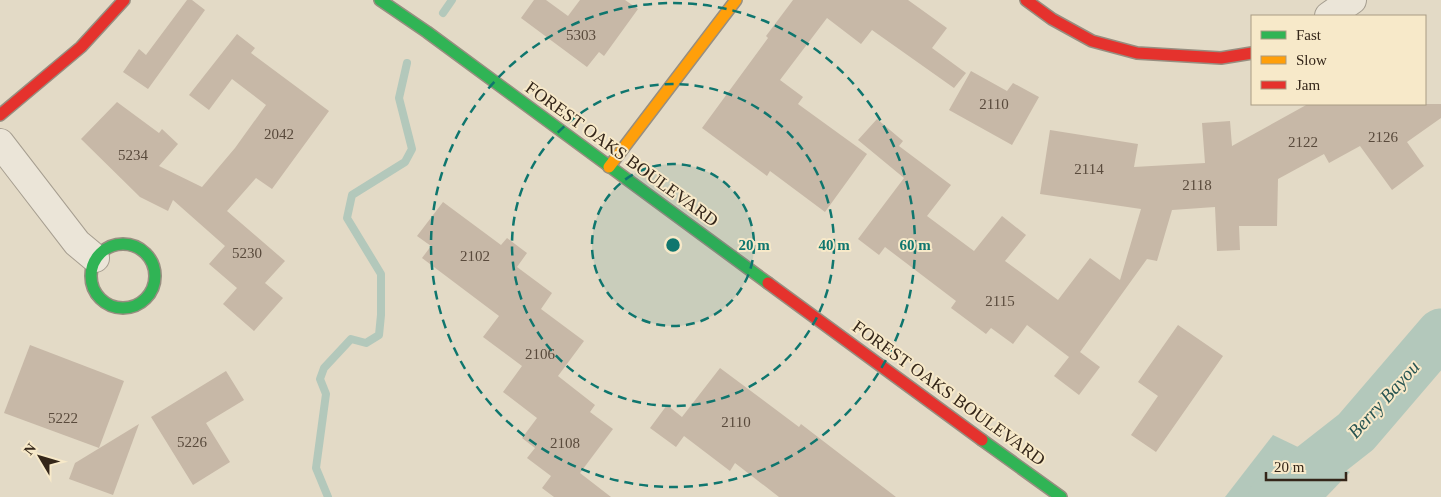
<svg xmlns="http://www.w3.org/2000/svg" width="1441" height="497" font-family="Georgia,serif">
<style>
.water{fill:#b3c8bb}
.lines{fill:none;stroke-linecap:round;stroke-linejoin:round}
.stream{stroke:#b3c8bb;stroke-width:8}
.river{stroke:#b3c8bb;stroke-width:49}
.building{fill:#c7b8a7}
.street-casing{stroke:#a69e90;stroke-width:30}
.fast-casing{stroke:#978e80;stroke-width:14}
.slow-casing{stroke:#978e80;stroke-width:14}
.jam-casing{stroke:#978e80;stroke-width:14}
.street{stroke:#ebe5d8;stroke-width:28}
.fast{stroke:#30b455;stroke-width:11}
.slow{stroke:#ff9f0a;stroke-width:11}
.jam{stroke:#e5322d;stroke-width:11}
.ring{fill:none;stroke:#0f766e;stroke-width:2.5;stroke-dasharray:9 6}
.labels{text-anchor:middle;stroke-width:4;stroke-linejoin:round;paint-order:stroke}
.number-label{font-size:15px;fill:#594a3c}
.street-label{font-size:18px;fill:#342619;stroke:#f7e9c9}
.water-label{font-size:19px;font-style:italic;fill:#285552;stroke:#f7e9c9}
.centre{fill:#0f766e;stroke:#f7e9c9;stroke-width:2.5}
.ring-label{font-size:15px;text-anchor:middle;font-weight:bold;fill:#0f766e;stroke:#f7e9c9;stroke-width:4;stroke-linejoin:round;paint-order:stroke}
</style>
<rect width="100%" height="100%" fill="#e3dac6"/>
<polygon class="water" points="1273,435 1350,472 1326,497 1225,497"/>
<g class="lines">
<g class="stream">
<polyline points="443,13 452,0"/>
<polyline points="328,497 316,468 326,394 320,379 324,368 351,339 366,343 379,335 381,315 381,274 347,218 352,195 405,162 412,149 399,98 407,63"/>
</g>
<polyline class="river" points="1273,497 1356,432 1441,333"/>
</g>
<g class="building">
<polygon points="187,0 192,0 205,10 148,89 123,72 139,49 146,55"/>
<polygon points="534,0 546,0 568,16 580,0 625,0 638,9 604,56 599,52 587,67 521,18"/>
<polygon points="793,0 908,0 947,28 932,48 966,73 954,88 872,30 861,44 827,18 780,80 803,97 798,104 867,154 825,212 770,171 767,176 702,128 768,38 766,36"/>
<polygon points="237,34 255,48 251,53 329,111 272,189 256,178 227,211 285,261 265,283 283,298 254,331 223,304 237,288 209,264 225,246 173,200 168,211 140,197 81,139 117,102 159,133 162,129 178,144 159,166 202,187 235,148 266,105 232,79 209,110 189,95"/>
<polygon points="971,71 1007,91 1013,83 1039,97 1012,145 949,110"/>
<polygon points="1308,104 1441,104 1441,118 1407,142 1424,166 1392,190 1360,146 1329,163 1324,154 1278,179 1277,226 1239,226 1240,250 1217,251 1215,207 1172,210 1157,261 1147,259 1080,352 1100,367 1079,395 1054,376 1069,357 1027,325 1013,344 991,328 986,334 951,308 956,301 885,247 879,255 858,239 904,178 858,140 877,119 903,141 899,146 951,185 927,216 974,251 1002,216 1026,235 1005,261 1058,300 1090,258 1120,280 1141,209 1040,194 1050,130 1138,144 1134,167 1205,163 1202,123 1230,121 1232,146"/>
<polygon points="443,202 501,245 507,238 527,253 517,267 552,293 541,309 584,341 558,376 595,405 590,412 613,429 580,473 611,497 554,497 542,488 551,476 527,458 535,448 522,438 537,418 503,392 522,366 483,337 499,316 422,258 431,246 417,236"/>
<polygon points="1178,325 1223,356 1156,452 1131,435 1158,396 1138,382"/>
<polygon points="30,345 124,381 99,448 4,413"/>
<polygon points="720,368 799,427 801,424 896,497 779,497 735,463 730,471 684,436 676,447 650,428 667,405 682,417"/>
<polygon points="226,371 244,400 206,423 230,462 193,485 151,417"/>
<polygon points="139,424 113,495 69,479 75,463"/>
</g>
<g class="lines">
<g class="street-casing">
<g id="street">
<polyline points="1329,16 1352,0"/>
<polyline points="0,143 77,243 95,258"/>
</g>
</g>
<g class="fast-casing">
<g id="fast">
<polyline points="380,0 427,32 768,283"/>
<circle cx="123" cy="276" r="32"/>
<polyline points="982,440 1061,497"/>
</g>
</g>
<g class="slow-casing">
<polyline id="slow" points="609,167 736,0"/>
</g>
<g class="jam-casing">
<g id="jam">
<polyline points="1026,0 1052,19 1092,41 1137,53 1221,58 1252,53"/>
<polyline points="0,115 81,47 124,0"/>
<polyline points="768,283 982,440"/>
</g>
</g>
<use href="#street" class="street"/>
<use href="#fast" class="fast"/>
<use href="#slow" class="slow"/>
<use href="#jam" class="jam"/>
</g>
<circle cx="673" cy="245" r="81" fill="#0f766e" fill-opacity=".12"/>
<g class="ring">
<circle cx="673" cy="245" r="81"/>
<circle cx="673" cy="245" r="161"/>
<circle cx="673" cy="245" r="242"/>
</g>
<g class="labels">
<g class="number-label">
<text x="581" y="40">5303</text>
<text x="994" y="109">2110</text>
<text x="279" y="139">2042</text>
<text x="1383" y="142">2126</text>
<text x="1303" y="147">2122</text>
<text x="133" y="160">5234</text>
<text x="1089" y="174">2114</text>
<text x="1197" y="190">2118</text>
<text x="247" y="258">5230</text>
<text x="475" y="261">2102</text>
<text x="1000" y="306">2115</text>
<text x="540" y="359">2106</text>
<text x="63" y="423">5222</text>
<text x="736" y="427">2110</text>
<text x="192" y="447">5226</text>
<text x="565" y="448">2108</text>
</g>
<g class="street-label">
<text transform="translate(622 154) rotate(36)" y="6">FOREST OAKS BOULEVARD</text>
<text transform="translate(949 393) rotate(36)" y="6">FOREST OAKS BOULEVARD</text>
</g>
<g class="water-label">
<text transform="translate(1383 399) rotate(-48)" y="7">Berry Bayou</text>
</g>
</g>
<circle cx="673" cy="245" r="8" class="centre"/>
<g class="ring-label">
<text x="754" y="250">20 m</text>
<text x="834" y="250">40 m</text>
<text x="915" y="250">60 m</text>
</g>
<rect x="1251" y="15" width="175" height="90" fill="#f7e9c9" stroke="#a99b83"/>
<rect x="1261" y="31" width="25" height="8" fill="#30b455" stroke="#a99b83"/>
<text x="1296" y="40" font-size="15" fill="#342619">Fast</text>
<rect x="1261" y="56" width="25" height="8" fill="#ff9f0a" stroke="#a99b83"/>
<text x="1296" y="65" font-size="15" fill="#342619">Slow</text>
<rect x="1261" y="81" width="25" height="8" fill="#e5322d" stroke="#a99b83"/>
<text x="1296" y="90" font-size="15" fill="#342619">Jam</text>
<g transform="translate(40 457) rotate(308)" stroke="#f7e9c9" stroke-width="4" paint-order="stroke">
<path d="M0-4L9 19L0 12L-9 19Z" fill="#342619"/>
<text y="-8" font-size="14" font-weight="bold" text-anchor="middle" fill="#342619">N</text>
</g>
<path d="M1266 472v8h80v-8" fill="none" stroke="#342619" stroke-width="2.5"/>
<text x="1274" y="472" font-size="15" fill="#342619" stroke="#f7e9c9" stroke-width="4" paint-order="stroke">20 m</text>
</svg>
